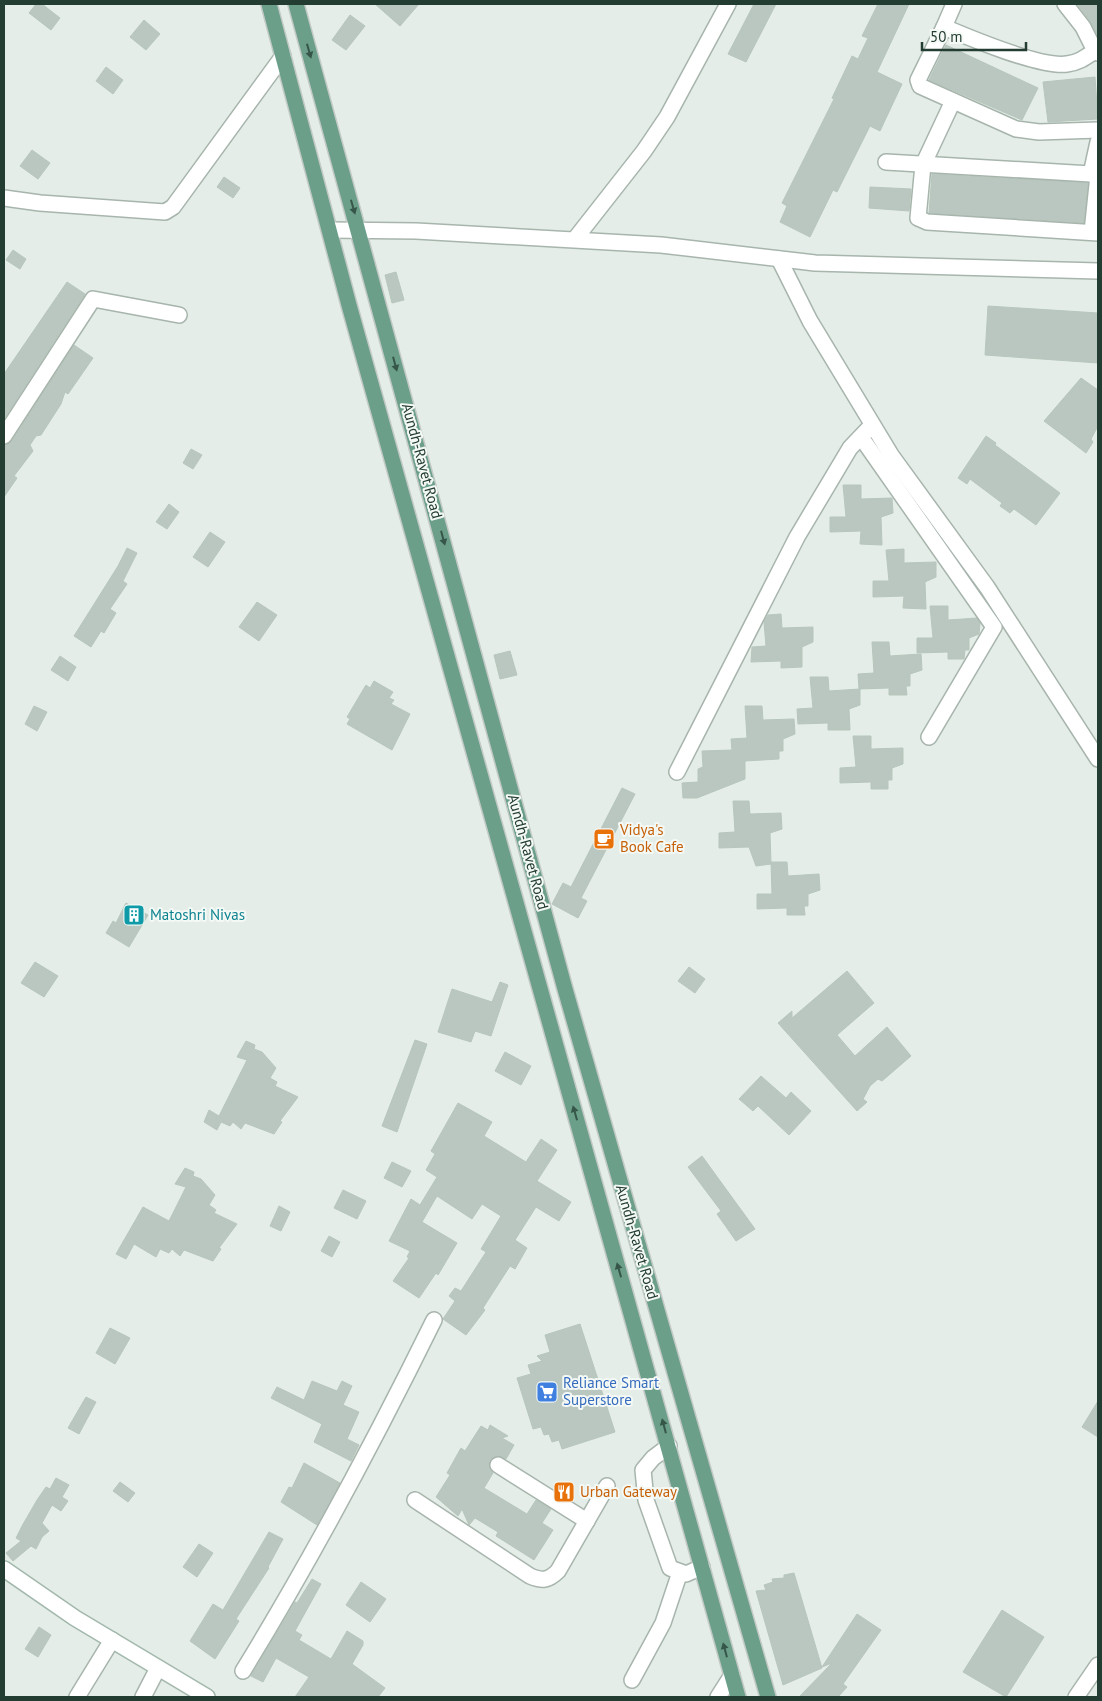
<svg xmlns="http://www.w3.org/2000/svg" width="1102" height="1701" font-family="'PT Sans',sans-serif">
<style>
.building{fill:#b9c7c0;stroke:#b7c6bd}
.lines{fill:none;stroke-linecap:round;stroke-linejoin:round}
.street-casing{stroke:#a7b5ad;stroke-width:18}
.secondary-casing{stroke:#a3b8ad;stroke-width:18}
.primary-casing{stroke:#c2c9c6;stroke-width:18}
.street{stroke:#fff;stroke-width:15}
.secondary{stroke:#fff;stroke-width:15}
.primary{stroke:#6b9f8a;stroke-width:15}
.oneway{fill:#365649}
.labels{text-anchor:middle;stroke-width:4;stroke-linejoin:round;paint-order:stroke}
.street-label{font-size:15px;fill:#243d33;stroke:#f4f9f6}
.food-label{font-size:15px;fill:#c56008;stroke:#f4f9f6;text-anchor:start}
.culture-label{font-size:15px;fill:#0d838f;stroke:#f4f9f6;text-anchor:start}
.shop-label{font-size:15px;fill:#366cbe;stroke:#f4f9f6;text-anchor:start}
</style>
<rect width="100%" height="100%" fill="#e4ede7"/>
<g class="building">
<polygon points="36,4 42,4 60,18 51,30 29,13"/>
<polygon points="375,4 419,4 400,26"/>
<polygon points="754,4 776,4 746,62 728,54"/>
<polygon points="878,4 909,4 877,72 902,84 880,131 870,126 837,192 833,190 810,237 780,222 787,206 782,203 834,99 832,98 852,56 858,59 868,38 862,36"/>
<polygon points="1077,4 1098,4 1098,37 1090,21"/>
<polygon points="350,15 365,26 346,50 332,40"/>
<polygon points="144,20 160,34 146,50 130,37"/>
<polygon points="946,45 1038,88 1022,120 929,80"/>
<polygon points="106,67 123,80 113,94 96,81"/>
<polygon points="1095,77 1098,119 1048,122 1043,82"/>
<polygon points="32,150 50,163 38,179 20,166"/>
<polygon points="932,174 1088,183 1084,223 929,213"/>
<polygon points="224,177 240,188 233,198 217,187"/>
<polygon points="870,187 911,189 909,211 869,208"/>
<polygon points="13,250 26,259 20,269 6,260"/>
<polygon points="396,272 404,300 392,303 385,275"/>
<polygon points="67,282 85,294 4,419 4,374"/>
<polygon points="988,306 1098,313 1098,363 985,355"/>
<polygon points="74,345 93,358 68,394 65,392 61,404 41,435 36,436 30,445 33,451 14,476 17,478 4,497 4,445 12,441"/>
<polygon points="1081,378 1098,390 1098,426 1091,439 1093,442 1086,453 1044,421"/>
<polygon points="986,436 996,443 995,445 1060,493 1036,525 1014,509 1010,513 1000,506 1002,503 970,479 967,484 958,478"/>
<polygon points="191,449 202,455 193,469 183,463"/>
<polygon points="843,485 861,485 861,499 892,498 893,513 881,517 882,545 860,544 861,531 830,532 830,517 846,517"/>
<polygon points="169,504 179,512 167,529 156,522"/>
<polygon points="210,532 225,542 208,567 193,557"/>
<polygon points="127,548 137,553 123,581 127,584 110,609 116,613 104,633 101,631 91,647 74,636 118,566"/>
<polygon points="904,549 904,563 936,562 936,577 925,582 926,609 903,608 904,596 873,597 873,581 889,581 886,550"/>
<polygon points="257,602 277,615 259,641 239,627"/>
<polygon points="930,606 948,606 948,620 977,618 980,623 979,634 969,638 969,650 965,650 964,659 948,659 948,652 917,653 917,638 933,638"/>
<polygon points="781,614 782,628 813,627 813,642 802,647 802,667 781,668 781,661 751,662 752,647 766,646 764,622 768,615"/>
<polygon points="872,642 889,642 890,656 921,654 922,670 910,674 910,686 906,686 907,695 889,695 889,688 859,689 858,674 874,673"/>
<polygon points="510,651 517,675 500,679 494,655"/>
<polygon points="60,656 76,667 68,681 51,670"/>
<polygon points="810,677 828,677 829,691 860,689 860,705 849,709 850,730 828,730 828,723 798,724 797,709 813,708"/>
<polygon points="374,681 393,692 389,698 394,700 391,704 410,714 392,750 347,724 350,719 347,717 366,685 370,688"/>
<polygon points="34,706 47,712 37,731 25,724"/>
<polygon points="745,706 762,706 763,720 794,719 795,734 783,739 783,751 779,751 779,759 745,761 745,779 697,798 683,798 682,783 698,782 698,769 703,767 702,751 732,750 731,739 747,738"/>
<polygon points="853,736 871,736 871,749 903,748 903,764 892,768 892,780 888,780 888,789 871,789 871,782 840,783 840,768 856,767"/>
<polygon points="622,788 635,794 581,898 587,901 578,918 552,904 563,883 571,887"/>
<polygon points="733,801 749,801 750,814 781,813 782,829 770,833 771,864 756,866 749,847 719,848 719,833 735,832"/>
<polygon points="771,862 787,862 788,876 819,874 820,890 808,894 808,906 804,906 805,915 787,915 787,908 757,909 757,894 772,894"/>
<polygon points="126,903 148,915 129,947 106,933 113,921 116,923"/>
<polygon points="35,962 58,976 44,997 21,983"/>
<polygon points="689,967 705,979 695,993 678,981"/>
<polygon points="847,971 874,1003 837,1035 855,1056 887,1027 911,1056 882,1081 878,1079 870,1086 863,1099 867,1102 857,1111 778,1023 792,1011 792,1018"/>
<polygon points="500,982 508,985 491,1036 475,1031 471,1042 438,1032 452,989 492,1002"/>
<polygon points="415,1040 427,1044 397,1132 382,1126"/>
<polygon points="246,1041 255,1045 254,1049 262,1052 276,1068 270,1078 277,1082 275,1086 298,1097 280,1121 282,1122 274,1134 245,1123 241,1129 233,1122 230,1126 221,1122 217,1130 204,1122 209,1110 219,1116 247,1060 237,1057"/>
<polygon points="505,1052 531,1066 521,1085 495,1071"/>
<polygon points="761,1076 786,1098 791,1092 811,1111 789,1135 758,1106 753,1111 739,1099"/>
<polygon points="458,1103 492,1122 484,1136 526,1162 541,1139 557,1150 537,1181 571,1202 559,1221 536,1207 515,1240 527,1248 515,1269 510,1266 483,1308 485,1310 466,1335 443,1319 455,1301 449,1296 455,1288 461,1291 486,1252 481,1249 501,1216 482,1204 472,1219 437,1196 422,1222 457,1243 438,1275 436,1273 419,1298 393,1281 409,1258 407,1257 410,1251 389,1241 411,1199 420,1205 437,1177 426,1170 435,1154 431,1151"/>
<polygon points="702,1156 755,1229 736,1241 717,1214 721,1211 688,1167"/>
<polygon points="392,1162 411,1171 402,1187 384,1178"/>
<polygon points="185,1168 194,1172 193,1176 201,1179 215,1195 209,1205 216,1210 214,1213 237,1224 219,1248 221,1249 213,1261 184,1250 180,1256 172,1249 169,1253 160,1249 156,1257 134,1244 126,1259 116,1254 143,1207 169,1221 186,1187 175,1184"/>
<polygon points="343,1190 366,1201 357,1219 334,1208"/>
<polygon points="279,1206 290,1212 281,1231 270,1226"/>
<polygon points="329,1236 340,1242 332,1257 321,1251"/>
<polygon points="580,1324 615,1432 562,1449 559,1440 552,1442 549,1434 544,1435 541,1427 533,1429 517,1378 531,1374 528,1365 542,1361 537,1356 550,1352 545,1335"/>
<polygon points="110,1328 130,1338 115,1364 96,1353"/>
<polygon points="312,1381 337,1391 342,1381 352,1386 343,1405 359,1412 347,1439 359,1445 351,1461 314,1442 322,1424 271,1398 277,1387 304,1400"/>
<polygon points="86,1397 96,1402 79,1434 68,1428"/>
<polygon points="1098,1401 1098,1437 1082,1427"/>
<polygon points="490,1425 508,1436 502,1438 514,1445 506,1459 498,1456 490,1460 489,1465 493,1473 484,1488 527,1514 536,1500 551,1509 542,1523 553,1530 534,1560 496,1536 498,1532 475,1518 469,1525 462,1509 458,1516 436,1497 450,1475 447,1473 461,1448 465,1451 481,1426 488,1430"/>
<polygon points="304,1463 340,1483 317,1525 281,1502 289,1487 292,1488"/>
<polygon points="56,1478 69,1485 62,1497 68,1501 61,1511 52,1505 42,1523 49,1531 42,1537 36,1549 31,1546 13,1561 6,1553 21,1541 16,1538 22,1526 37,1500 46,1487 50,1489"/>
<polygon points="120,1482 135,1493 128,1502 113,1491"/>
<polygon points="269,1532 283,1539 268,1567 269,1568 236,1619 239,1621 215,1659 190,1641 213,1604 223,1610"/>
<polygon points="199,1544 213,1553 197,1577 183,1567"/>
<polygon points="794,1573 822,1668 783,1685 756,1591 766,1590 764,1585 773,1582 772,1579 784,1578 784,1575"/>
<polygon points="312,1579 321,1584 295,1631 302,1635 299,1640 331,1659 347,1631 363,1641 363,1645 352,1664 385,1688 378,1697 295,1697 309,1677 276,1658 263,1682 251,1676 295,1602 297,1603"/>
<polygon points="361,1582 386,1599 370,1622 346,1605"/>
<polygon points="1002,1610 1044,1637 1006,1697 963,1672"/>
<polygon points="857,1614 881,1630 843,1684 847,1687 838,1697 799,1697 832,1663 822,1667"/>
<polygon points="39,1627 51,1635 38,1657 25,1649"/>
</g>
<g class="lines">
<g class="street-casing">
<g id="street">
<path d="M954,4L944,27C970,38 1041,68 1067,64C1078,63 1086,57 1095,51"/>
<polyline points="1065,4 1083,27 1095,51 1098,53"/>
<polyline points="944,27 918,80 920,86 1016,129 1039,132 1098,130"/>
<polyline points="953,101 923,165 918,218 927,222 1098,233"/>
<polyline points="886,162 1091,174"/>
<polyline points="4,198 40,203 165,212 173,207 283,56"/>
<polyline points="330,230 416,231 661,245 815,263 1098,271"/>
<polyline points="1092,232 1098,175 1091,174 1098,142"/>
<polyline points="575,239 644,151 667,117 728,4"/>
<polyline points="779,259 810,321 891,455 987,587 1098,759"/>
<polyline points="4,436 93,299 179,315"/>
<polyline points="861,437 994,627 929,737"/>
<polyline points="677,772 797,537 850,448 872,425"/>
<polyline points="669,1446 653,1458 643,1470 646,1500 670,1568 686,1574 702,1567"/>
<polyline points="498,1465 587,1521"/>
<path d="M415,1500L530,1576C542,1581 548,1581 558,1571L607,1486"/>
<path d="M243,1671C312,1558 375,1440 434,1320"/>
<polyline points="632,1680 663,1623 680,1572"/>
<polyline points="77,1697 112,1640"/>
<polyline points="143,1697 158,1668"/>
<polyline points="718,1697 732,1675"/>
<polyline points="1076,1697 1098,1665"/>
</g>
</g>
<g class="secondary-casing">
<polyline id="secondary" points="4,1569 75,1618 207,1697"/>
</g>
<g class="primary-casing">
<g id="primary">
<polyline points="269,4 349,305 738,1697"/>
<polyline points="296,4 565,989 768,1697"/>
</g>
</g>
<use href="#street" class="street"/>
<use href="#secondary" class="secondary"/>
<use href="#primary" class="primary"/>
</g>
<defs><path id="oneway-solid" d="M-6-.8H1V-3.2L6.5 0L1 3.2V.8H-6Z" transform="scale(1.25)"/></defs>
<g class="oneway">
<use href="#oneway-solid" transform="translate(309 51) rotate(74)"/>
<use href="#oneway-solid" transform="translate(353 207) rotate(74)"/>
<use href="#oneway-solid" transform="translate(395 364) rotate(75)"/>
<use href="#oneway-solid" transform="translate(443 538) rotate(75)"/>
<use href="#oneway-solid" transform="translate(575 1113) rotate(-106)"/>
<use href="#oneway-solid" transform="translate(619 1270) rotate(-106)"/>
<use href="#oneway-solid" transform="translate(664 1426) rotate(-105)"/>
<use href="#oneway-solid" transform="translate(725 1650) rotate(-105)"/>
</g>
<defs>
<g id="cafe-square" transform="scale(1.125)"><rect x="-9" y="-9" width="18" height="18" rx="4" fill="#e8710a" stroke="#f4f9f6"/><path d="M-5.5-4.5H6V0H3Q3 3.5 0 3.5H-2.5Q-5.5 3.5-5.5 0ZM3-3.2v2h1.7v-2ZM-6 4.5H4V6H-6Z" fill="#fff"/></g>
<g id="building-square" transform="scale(1.125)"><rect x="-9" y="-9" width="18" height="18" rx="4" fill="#0f9aa8" stroke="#f4f9f6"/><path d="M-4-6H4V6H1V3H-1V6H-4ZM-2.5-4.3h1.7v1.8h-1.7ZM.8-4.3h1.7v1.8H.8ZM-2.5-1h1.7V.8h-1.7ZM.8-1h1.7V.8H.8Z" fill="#fff"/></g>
<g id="supermarket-square" transform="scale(1.125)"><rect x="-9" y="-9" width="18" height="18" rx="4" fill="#3f7fe0" stroke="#f4f9f6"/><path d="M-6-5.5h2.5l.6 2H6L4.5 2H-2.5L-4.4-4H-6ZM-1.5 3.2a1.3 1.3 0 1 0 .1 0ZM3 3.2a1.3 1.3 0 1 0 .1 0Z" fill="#fff"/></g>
<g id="restaurant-square" transform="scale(1.125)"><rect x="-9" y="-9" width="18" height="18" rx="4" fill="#e8710a" stroke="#f4f9f6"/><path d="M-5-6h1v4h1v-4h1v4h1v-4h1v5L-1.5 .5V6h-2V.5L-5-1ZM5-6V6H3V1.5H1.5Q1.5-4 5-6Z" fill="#fff"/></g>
</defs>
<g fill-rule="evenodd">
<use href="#cafe-square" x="604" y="839"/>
<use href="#building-square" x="134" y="915"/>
<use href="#supermarket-square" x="547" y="1392"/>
<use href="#restaurant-square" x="564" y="1492"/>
</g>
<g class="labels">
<g class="street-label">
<text transform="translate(422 461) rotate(75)" y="5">Aundh-Ravet Road</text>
<text transform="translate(528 852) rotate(75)" y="5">Aundh-Ravet Road</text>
<text transform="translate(637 1242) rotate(74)" y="5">Aundh-Ravet Road</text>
</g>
<g class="food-label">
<text x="620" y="835">Vidya's<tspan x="620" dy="17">Book Cafe</tspan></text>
<text x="580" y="1497">Urban Gateway</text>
</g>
<g class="culture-label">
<text x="150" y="920">Matoshri Nivas</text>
</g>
<g class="shop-label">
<text x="563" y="1388">Reliance Smart<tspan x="563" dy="17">Superstore</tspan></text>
</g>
</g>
<rect width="1102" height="1701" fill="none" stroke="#243d33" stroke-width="10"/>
<path d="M922 42v8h104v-8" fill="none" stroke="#243d33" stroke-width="2.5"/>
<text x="930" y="42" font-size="15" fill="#243d33" stroke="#f4f9f6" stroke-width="4" paint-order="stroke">50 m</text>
</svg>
